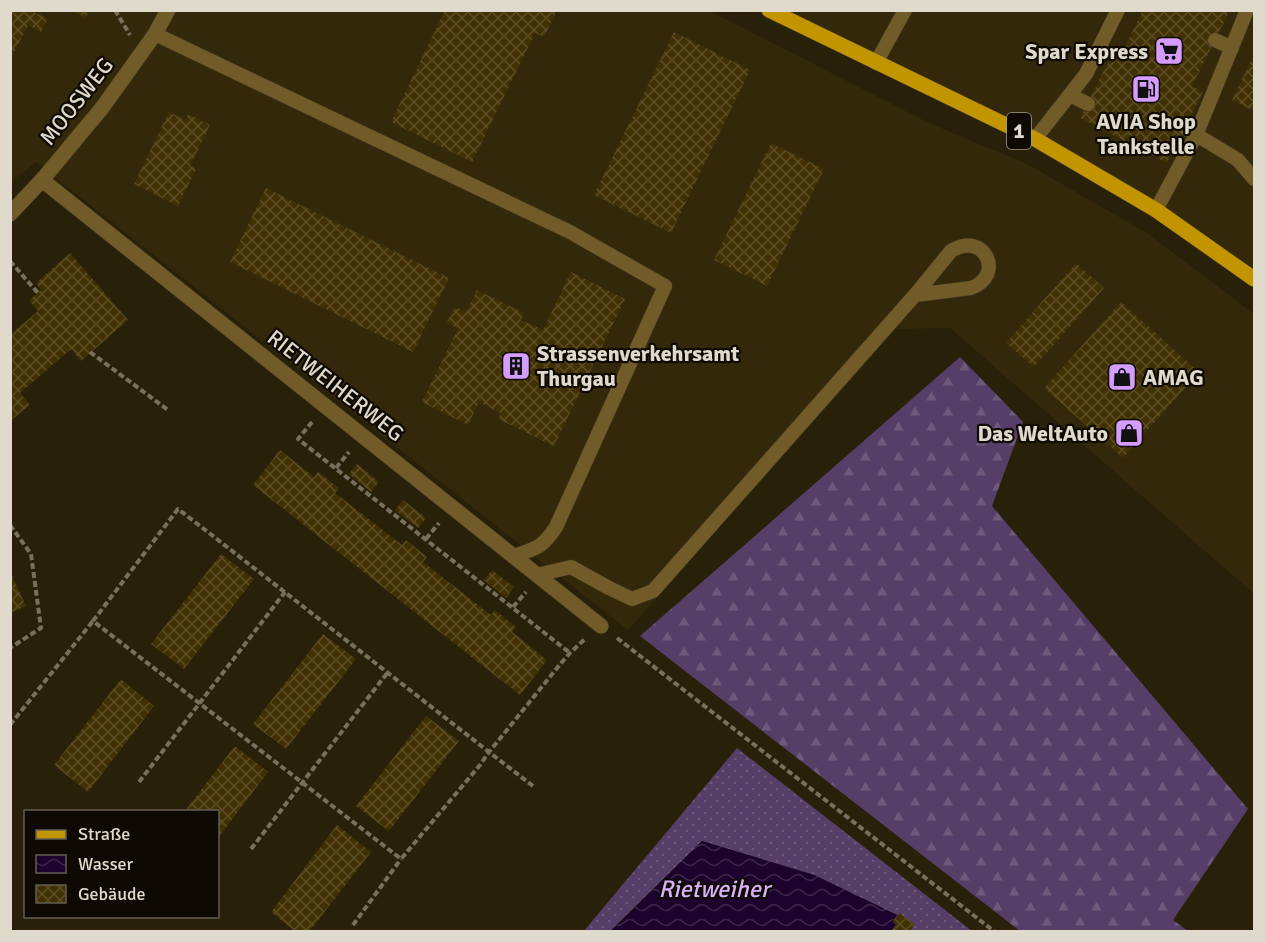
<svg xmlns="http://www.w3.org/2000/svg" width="1265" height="942" font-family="Signika,sans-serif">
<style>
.built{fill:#34280a}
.grass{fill:url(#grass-dots)}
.forest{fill:url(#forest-firs)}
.water{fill:url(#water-waves)}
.building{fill:url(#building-cross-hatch)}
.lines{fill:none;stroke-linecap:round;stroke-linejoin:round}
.lane-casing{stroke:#433a25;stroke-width:15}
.street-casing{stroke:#433a25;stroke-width:16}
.primary-casing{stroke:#433a25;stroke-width:16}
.path{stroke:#77705d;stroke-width:4;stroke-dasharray:6 3;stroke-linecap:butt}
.lane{stroke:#715b28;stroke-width:14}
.street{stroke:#715b28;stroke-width:15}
.primary{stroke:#c19400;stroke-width:15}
.labels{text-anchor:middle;stroke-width:4.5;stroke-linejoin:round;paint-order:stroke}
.shield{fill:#0e0a03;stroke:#a19c90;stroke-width:1.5}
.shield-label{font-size:21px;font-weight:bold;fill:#e0dacd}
.poi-label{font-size:22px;font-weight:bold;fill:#e0dacd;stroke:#0e0a03;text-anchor:end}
.street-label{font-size:22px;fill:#e0dacd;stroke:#0e0a03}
.water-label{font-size:24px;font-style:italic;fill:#d9b0fa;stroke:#0e0a03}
</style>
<defs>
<pattern id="grass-dots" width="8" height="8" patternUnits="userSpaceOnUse" patternTransform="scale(1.5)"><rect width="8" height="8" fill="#553e67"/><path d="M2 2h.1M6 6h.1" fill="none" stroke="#6d597c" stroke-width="1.8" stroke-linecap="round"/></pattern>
<pattern id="forest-firs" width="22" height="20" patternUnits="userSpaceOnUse" patternTransform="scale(1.5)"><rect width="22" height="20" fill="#553e67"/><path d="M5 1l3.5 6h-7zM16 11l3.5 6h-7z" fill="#6d597c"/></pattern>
<pattern id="water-waves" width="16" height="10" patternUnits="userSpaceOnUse" patternTransform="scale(1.5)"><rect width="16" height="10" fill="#1c022d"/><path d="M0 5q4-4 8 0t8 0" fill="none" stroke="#3d264a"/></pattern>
<pattern id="building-cross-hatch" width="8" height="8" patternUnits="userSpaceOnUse" patternTransform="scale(1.5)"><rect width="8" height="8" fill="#413002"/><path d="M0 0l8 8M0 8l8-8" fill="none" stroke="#5c4d26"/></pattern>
</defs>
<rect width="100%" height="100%" fill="#29200a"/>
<g class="built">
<polygon points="11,11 710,11 929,123 1027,164 1147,233 1254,314 1254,594 950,328 896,329 628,630 36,162 11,182"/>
<polygon points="769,11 1254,11 1254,279 1035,139"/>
</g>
<polygon class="grass" points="737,748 972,931 891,931 896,925 893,922 897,915 814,875 702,841 610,931 583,932"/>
<polygon class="forest" points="960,357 1023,422 992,506 1248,809 1173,920 1188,931 1020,931 640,636"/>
<polygon class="water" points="702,841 814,875 897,915 893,922 896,924 891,931 610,932"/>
<g class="building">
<polygon points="10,10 35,10 34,12 48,19 41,32 28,25 10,60"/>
<polygon points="71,10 89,10 86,18"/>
<polygon points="445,10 557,10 544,37 535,33 472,162 391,122"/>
<polygon points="1143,10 1230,10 1192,86 1203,92 1167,163 1080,118 1116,47 1123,51"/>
<polygon points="674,32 750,70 671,233 594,195"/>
<polygon points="1254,54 1254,111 1232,100"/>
<polygon points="169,112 185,120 188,114 210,125 190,166 196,169 178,206 134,184"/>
<polygon points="771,143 824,169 767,286 714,260"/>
<polygon points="266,188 449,278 413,352 230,262"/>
<polygon points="70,253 128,320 81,361 71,349 20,393 30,405 10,421 10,335 38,311 29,300 41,290 36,283"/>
<polygon points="1076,263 1104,288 1034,367 1006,343"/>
<polygon points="571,272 625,299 554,446 498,419 501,413 479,402 468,425 422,402 458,329 447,322 455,307 466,312 477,290 524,313 521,320 543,330"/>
<polygon points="1121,302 1199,372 1123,458 1044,388"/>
<polygon points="280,450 314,477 318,472 326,478 339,488 335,493 402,545 406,540 427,557 423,562 491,615 495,610 516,627 512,632 547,660 520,695 253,485"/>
<polygon points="357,464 379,482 371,492 349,474"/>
<polygon points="403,500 426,518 418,528 395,510"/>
<polygon points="221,554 254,579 184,669 151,644"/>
<polygon points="492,570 514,587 506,598 484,580"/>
<polygon points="10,571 26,606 10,613"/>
<polygon points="323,634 356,659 286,749 253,724"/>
<polygon points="121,679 154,706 88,792 54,765"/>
<polygon points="426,716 459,741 389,831 356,806"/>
<polygon points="235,746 268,772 218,838 218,812 184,812"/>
<polygon points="337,825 371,852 309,932 296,932 271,912"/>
<polygon points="899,913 915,924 910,932 891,932 896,924 893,922"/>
</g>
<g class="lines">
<g class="lane-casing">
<g id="lane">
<path d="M155,34L570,232L665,286L556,527C542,548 537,548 514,556"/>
<polyline points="1215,40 1232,48"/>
<polyline points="876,63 905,10"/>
<polyline points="1070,95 1088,104"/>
<polyline points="1185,128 1238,160 1254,179"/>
<polyline points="1035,139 1086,74 1118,10"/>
<polyline points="1156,210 1196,135 1247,10"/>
<path d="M537,575L571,567L609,588L632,599L653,591L915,295L971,288C1006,275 984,230 951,251L915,295"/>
</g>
</g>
<g class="street-casing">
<g id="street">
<polyline points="42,180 601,626"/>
<polyline points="10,214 42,180 102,108 155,34 168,10"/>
</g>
</g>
<g class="primary-casing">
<polyline id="primary" points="769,10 1035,139 1156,210 1254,279"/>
</g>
<g class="path">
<polyline points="115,10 130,35"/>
<polyline points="10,261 38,293"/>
<polyline points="90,352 168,410"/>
<polyline points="312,422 298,439 570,653"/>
<polyline points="336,468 349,452"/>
<polyline points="10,525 31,554 41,628 10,648"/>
<polyline points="426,539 439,523"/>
<polyline points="513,607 526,592"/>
<polyline points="617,638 995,932"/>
<polyline points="10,725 93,621"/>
<polyline points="139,782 285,592"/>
<polyline points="533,786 489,752 213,536 178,509 93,621 401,859 480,765 489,752 562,662 570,653 585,639"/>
<polyline points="251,849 388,672"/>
<polyline points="353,925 401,859"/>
</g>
<use href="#lane" class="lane"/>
<use href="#street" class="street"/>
<use href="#primary" class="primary"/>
</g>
<defs>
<g id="supermarket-square" transform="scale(1.5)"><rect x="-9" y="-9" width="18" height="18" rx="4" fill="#d39cfd" stroke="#0e0a03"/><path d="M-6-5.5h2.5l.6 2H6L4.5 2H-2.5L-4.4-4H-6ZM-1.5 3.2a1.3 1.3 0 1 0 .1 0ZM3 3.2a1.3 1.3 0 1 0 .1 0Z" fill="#111"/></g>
<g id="fuel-square" transform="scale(1.5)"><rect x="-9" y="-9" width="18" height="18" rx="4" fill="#d39cfd" stroke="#0e0a03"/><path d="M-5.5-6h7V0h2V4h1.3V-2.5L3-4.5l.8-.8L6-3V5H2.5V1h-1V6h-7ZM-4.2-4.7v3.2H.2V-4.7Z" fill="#111"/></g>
<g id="building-square" transform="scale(1.5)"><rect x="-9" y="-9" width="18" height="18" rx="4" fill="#d39cfd" stroke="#0e0a03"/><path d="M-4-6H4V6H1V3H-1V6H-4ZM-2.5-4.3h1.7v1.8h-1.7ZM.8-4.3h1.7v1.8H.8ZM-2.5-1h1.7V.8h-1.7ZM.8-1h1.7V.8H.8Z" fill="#111"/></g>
<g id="shop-square" transform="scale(1.5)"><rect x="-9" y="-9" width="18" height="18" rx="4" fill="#d39cfd" stroke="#0e0a03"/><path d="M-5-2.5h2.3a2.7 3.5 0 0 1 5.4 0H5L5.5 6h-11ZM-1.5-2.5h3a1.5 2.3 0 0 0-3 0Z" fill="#111"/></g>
</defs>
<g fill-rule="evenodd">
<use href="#supermarket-square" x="1169" y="51"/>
<use href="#fuel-square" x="1146" y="89"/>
<use href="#building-square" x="516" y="366"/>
<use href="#shop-square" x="1122" y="377"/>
<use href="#shop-square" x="1129" y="433"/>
</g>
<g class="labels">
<rect class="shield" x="1007" y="113" width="24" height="36" rx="4.5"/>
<g class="shield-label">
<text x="1019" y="138">1</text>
</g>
<g class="poi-label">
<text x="1148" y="59">Spar Express</text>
<text x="1146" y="129" text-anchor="middle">AVIA Shop<tspan x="1146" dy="25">Tankstelle</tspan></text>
<text x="537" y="361" text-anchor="start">Strassenverkehrsamt<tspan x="537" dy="25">Thurgau</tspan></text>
<text x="1143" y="385" text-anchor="start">AMAG</text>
<text x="1108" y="441">Das WeltAuto</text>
</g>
<g class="street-label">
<text transform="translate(76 101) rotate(-52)" y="8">MOOSWEG</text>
<text transform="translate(336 385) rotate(38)" y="8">RIETWEIHERWEG</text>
</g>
<g class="water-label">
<text x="714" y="897">Rietweiher</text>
</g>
</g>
<rect width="1265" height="942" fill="none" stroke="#e0dacd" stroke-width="24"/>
<rect x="24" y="810" width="195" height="108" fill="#0e0a03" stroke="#625d54" stroke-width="1.5"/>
<rect x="36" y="830" width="30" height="9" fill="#c19400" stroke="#625d54" stroke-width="1.5"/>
<text x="78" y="840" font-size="18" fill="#e0dacd">Straße</text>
<rect x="36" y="855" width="30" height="18" fill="url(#water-waves)" stroke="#625d54" stroke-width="1.5"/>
<text x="78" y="870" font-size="18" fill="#e0dacd">Wasser</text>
<rect x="36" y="885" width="30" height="18" fill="url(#building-cross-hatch)" stroke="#625d54" stroke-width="1.5"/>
<text x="78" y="900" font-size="18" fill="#e0dacd">Gebäude</text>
</svg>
